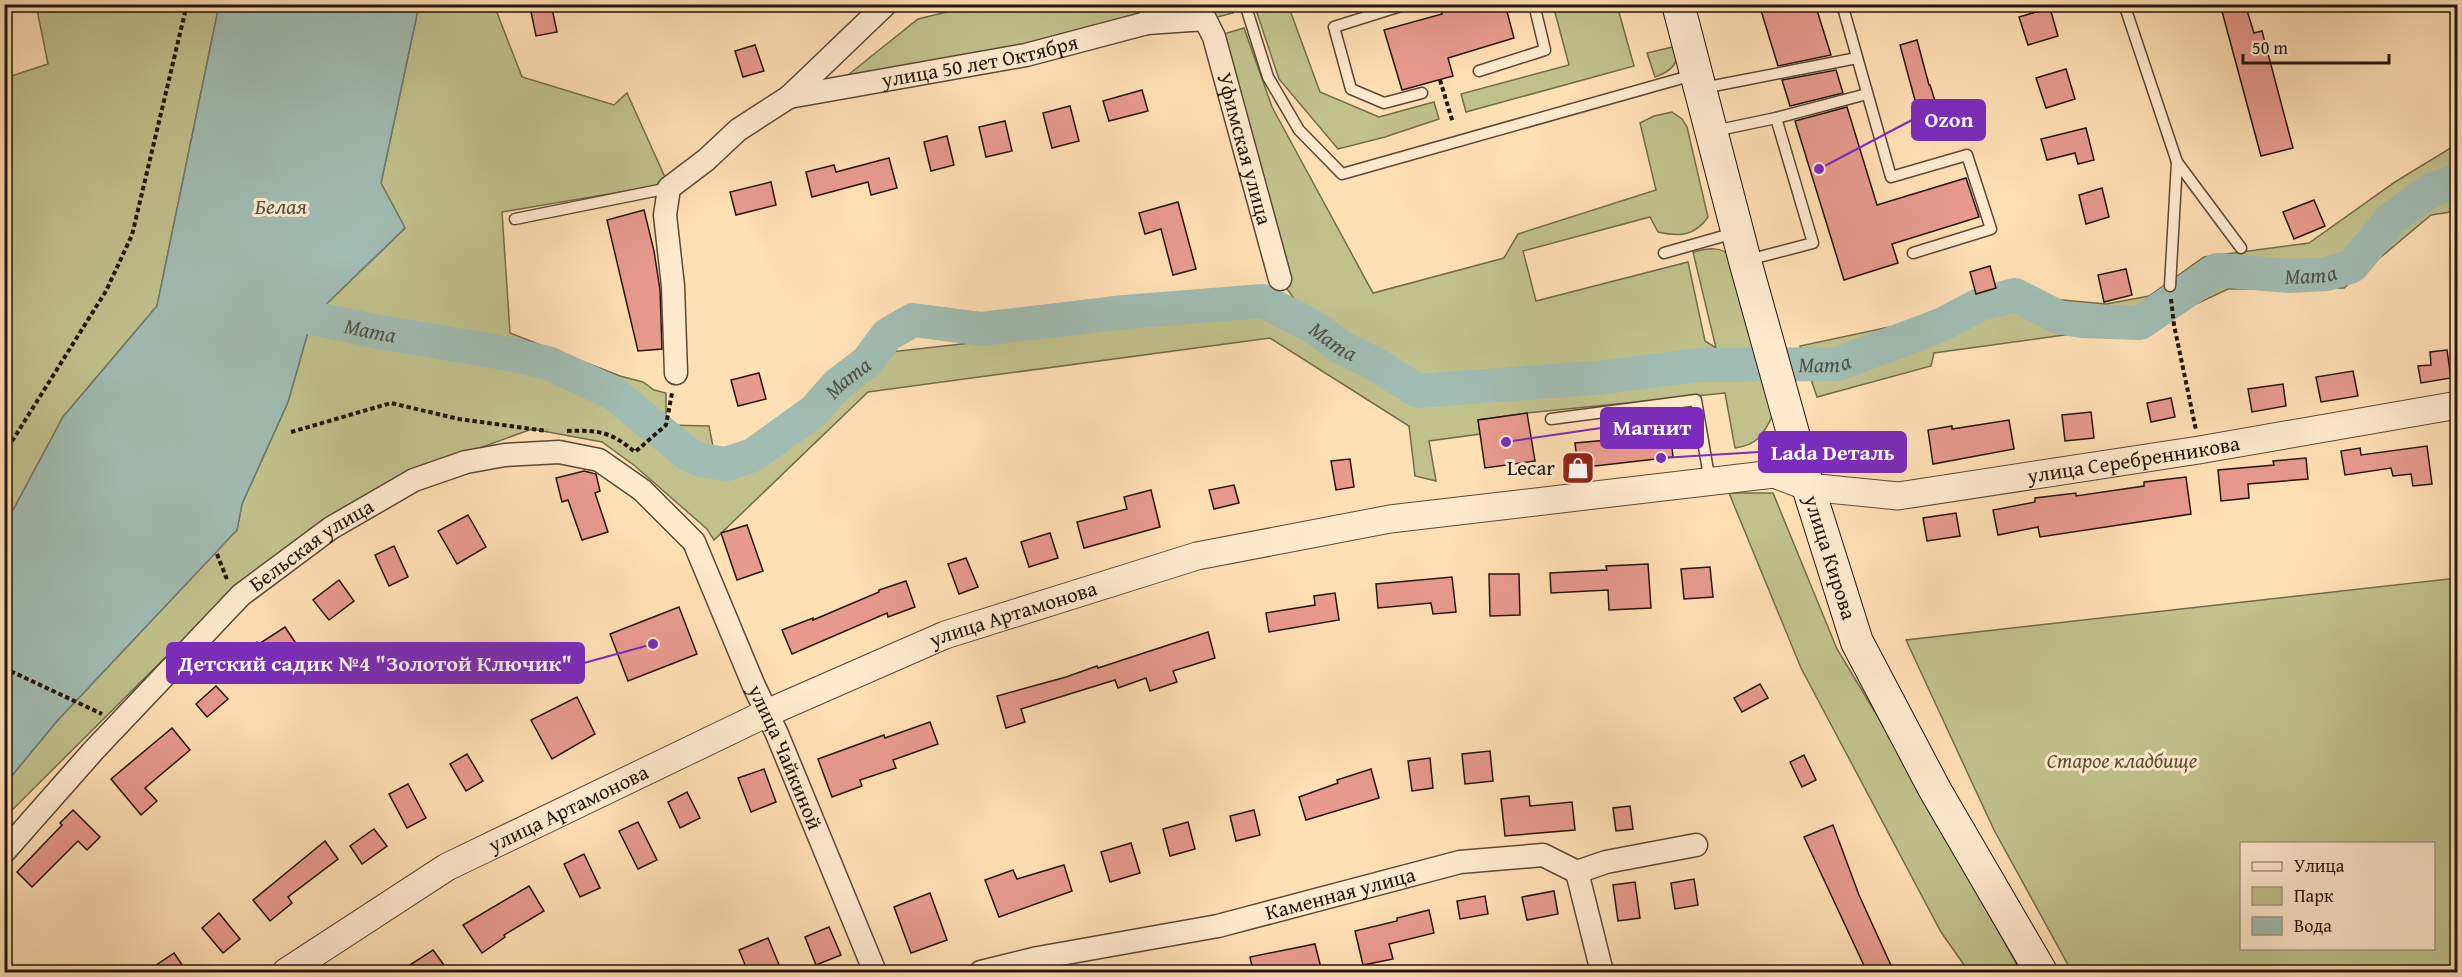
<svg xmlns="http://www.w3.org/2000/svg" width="2462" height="977" font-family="'Gentium Book Plus',serif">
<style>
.green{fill:#c1c18c;stroke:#726c4c;stroke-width:1.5;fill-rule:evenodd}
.water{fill:#a1bcb2;stroke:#6f7a70;stroke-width:1.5}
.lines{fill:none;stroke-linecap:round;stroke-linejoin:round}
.river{stroke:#a1bcb2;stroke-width:34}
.building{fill:#e89a8d;stroke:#24160c;stroke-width:1.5}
.service-casing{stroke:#5b4836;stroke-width:13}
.minor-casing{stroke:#5b4836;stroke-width:25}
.tertiary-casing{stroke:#5b4836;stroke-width:29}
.secondary-casing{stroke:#24160c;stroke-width:34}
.path{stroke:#24160c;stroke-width:4;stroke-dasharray:4.5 3;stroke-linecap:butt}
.service{stroke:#ffeace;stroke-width:10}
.minor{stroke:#ffeace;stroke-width:22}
.tertiary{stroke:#ffeace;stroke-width:27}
.secondary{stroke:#ffeace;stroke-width:32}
.labels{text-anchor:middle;stroke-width:6;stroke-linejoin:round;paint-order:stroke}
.street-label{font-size:21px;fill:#24160c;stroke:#ffeace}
.poi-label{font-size:21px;fill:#24160c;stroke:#ffeace;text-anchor:end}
.park-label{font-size:21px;font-style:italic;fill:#5b5239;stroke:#ffeace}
.water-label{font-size:22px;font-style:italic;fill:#505046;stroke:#ffeace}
.leader{fill:none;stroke:#7b2cbf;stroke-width:2}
.callout-dot{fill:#7b2cbf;stroke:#ffeace;stroke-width:2}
.callout{fill:#7b2cbf;stroke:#7b2cbf;stroke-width:2}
.callout-label{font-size:22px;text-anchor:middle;font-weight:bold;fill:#fff}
</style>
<rect width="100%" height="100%" fill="#ffdfb4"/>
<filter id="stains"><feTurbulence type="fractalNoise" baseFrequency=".00333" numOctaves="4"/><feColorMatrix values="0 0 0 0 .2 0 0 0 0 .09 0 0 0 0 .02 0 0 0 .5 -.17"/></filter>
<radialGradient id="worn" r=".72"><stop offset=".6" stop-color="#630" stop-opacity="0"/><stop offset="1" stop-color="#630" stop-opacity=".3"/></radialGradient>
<g class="green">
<polygon points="36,5 219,5 157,306 63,417 5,525 5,78 48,64"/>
<path d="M419,5H494L522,77L614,105L627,93L668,184L502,212L510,333L620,376L643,382L654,390L666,393V425L709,426L715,457L745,452L863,355L1259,311L1297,303L1280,279L1214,37L1244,28L1272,107L1373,293L1504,258L1518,234L1656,190L1640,123L1654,116L1672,112L1682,119L1687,127L1708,217C1695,236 1679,237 1658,232L1650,217L1523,251L1536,301L1688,262L1705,341L1716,348L1693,252C1710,248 1719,246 1733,257L1774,413C1764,433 1759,445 1735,448L1725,393L1527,413L1478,420L1480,434L1429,441L1436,481L1415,476L1409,426L1270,338L868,392L714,540L707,529L635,466L602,442L532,429L413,472L223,600L5,817V784L57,721L237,530L242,504L288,402L312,318L405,228L381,183Z"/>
<polygon points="976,5 1151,5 1139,34 823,95 918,19"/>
<polygon points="1179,5 1234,5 1233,13 1167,30"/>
<polygon points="1257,5 1288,5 1320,92 1379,117 1434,102 1439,119 1385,137 1338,149 1279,79 1256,10"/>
<polygon points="1553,5 1617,5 1634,66 1466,112 1461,94 1569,65"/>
<path d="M1677,46C1679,64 1672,71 1655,77L1647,53Z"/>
<polygon points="2457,144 2457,211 2431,215 2344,288 2228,289 2158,322 1934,353 1931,366 1817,397 1800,346 2030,297 2106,304 2149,296 2204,257 2309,243 2395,182"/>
<polygon points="1729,493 1773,493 1837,649 1884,727 2021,972 1969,972 1941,932 1801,668"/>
<path d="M2457,578V972H2072L1994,830L1906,640ZM2242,844H2434V948H2242Z"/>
</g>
<polygon class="water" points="219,5 419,5 381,183 405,228 312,318 288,402 242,504 237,530 57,721 5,784 5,525 63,417 157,306"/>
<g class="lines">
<path class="river" id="s1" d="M272,294L312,318L379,332L509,354L548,363L613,393L688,454L701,460L726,464L753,455L814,411L838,384L867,362L887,335L913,320L982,329L1125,312L1263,301L1314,327L1342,348L1375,364L1418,391L1606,377L1699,365L1838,364L1941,325L1981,304L2015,295L2058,317L2082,321L2140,323L2217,270L2290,276L2327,274L2352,266L2390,220L2431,190L2458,181"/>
</g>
<g class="building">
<polygon points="543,4 551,4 557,32 536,36 530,7"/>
<polygon points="1440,4 1505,4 1514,38 1448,58 1453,76 1402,90 1384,30 1442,14"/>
<polygon points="1759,4 1815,4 1831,55 1778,66"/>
<polygon points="2220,4 2245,4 2254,33 2262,31 2293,148 2261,156"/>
<polygon points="2050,8 2058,36 2028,45 2019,17"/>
<polygon points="1917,40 1929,85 1930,85 1941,120 1922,126 1900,45"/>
<polygon points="755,45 764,71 743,77 735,51"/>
<polygon points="2066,69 2075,99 2046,108 2036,78"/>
<polygon points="1836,70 1843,93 1790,106 1782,80"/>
<polygon points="1142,90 1148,111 1109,121 1103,101"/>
<polygon points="1070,106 1079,141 1052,148 1043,113"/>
<polygon points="1847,107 1877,205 1966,178 1979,217 1892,244 1898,263 1844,280 1795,121"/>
<polygon points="1005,121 1012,151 986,157 979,127"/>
<polygon points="2086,128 2094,160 2078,164 2075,153 2047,160 2041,139"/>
<polygon points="947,136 954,165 931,171 924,142"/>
<polygon points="889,158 897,188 871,195 868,182 812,197 806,172 834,165 836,172"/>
<polygon points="771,182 776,205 736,215 730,192"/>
<polygon points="2102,188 2109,217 2086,224 2079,195"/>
<polygon points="2314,200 2325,226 2294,239 2283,212"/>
<polygon points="1178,202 1196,269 1173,275 1161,229 1145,234 1139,213"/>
<polygon points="644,210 654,251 660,290 662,349 638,351 607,220"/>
<polygon points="1990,266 1996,288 1976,294 1970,272"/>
<polygon points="2126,269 2132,295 2104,302 2098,275"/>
<polygon points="2447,350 2451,378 2421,383 2418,366 2431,365 2430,352"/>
<polygon points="2353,371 2358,396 2321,402 2316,377"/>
<polygon points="759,373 766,399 738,406 731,380"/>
<polygon points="2283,384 2286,406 2252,412 2248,389"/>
<polygon points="2171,398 2175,417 2151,422 2147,403"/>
<polygon points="1668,411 1673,457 1578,468 1575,443 1608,440 1606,419"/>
<polygon points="2091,412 2094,438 2065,441 2062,415"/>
<polygon points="1527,413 1535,461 1485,468 1478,420"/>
<polygon points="2009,420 2014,449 1933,464 1928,430 1952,426 1952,429"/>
<polygon points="2427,446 2432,484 2413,486 2411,474 2393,476 2391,468 2345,475 2341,451 2360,448 2361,455"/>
<polygon points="2306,458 2308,479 2248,484 2249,498 2221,501 2218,470 2274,465 2273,461"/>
<polygon points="1350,459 1354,487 1336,490 1331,461"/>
<polygon points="584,471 596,474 600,491 595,493 608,532 582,540 568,500 562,502 556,478"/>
<polygon points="2186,477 2191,514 2040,537 2038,527 1998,535 1993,510 2035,502 2035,498 2076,493 2076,496 2144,486 2144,482"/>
<polygon points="1234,485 1239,503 1214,509 1209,490"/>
<polygon points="1151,490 1160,527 1084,548 1077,522 1127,509 1124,497"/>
<polygon points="1956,513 1960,536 1927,541 1923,518"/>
<polygon points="468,515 486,547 457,564 438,531"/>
<polygon points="747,525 763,571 737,580 721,533"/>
<polygon points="1050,533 1058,558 1029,567 1021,542"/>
<polygon points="394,546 408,577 389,586 375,555"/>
<polygon points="966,558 978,587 959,594 948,564"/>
<polygon points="1648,564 1651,608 1609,610 1608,590 1551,593 1550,573 1607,570 1606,566"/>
<polygon points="1710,567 1713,597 1684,599 1681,569"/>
<polygon points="1489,574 1519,574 1520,615 1490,616"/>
<polygon points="1452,577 1456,612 1433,614 1431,603 1378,608 1376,584"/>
<polygon points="339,580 354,601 329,620 313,600"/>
<polygon points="906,581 915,607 888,617 887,613 792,654 782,630 813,618 813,620 879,592 879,590"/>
<polygon points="1335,593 1339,620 1269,632 1266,613 1315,605 1314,596"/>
<polygon points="679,607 697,654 628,681 610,634"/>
<polygon points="285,627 305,657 291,666 283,655 261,674 244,653 257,642 259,644"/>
<polygon points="1208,632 1215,658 1173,671 1177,682 1150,691 1146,678 1118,688 1115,680 1021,709 1025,722 1006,728 997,696 1066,677 1097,666 1098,668"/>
<polygon points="1760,684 1768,698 1742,712 1734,698"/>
<polygon points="216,686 228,699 207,717 196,704"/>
<polygon points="577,697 595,734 552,759 531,720"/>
<polygon points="930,722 938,744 893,760 896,768 860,780 862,786 832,797 818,759 884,735 885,738"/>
<polygon points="172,728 190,750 145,788 157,801 141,815 111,779"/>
<polygon points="1490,751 1493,781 1465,784 1462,754"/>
<polygon points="467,754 483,781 466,791 450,764"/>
<polygon points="1804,755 1816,780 1802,787 1790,762"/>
<polygon points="1430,758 1433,788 1412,791 1408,761"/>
<polygon points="764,769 776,802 751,812 738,778"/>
<polygon points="1371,769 1379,798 1306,820 1299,797 1338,783 1337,780"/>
<polygon points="408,784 426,818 407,828 389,794"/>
<polygon points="687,792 700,818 680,828 668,802"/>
<polygon points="1529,796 1530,806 1572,802 1575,830 1505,836 1501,799"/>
<polygon points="1630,806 1633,829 1616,831 1613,808"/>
<polygon points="73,810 100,837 87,850 78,841 32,887 17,872 62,825 60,823"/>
<polygon points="1254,810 1260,835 1236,841 1230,816"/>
<polygon points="638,822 657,860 638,869 619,831"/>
<polygon points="1188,822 1195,849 1170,856 1163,829"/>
<polygon points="1833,825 1859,895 1894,972 1867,972 1804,837"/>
<polygon points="374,829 387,846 362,864 350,846"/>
<polygon points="325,841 338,859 288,897 292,903 270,921 253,900"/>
<polygon points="1131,843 1140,873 1110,882 1101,852"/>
<polygon points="584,854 600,888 580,897 564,864"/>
<polygon points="1064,865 1072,891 999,917 985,880 1013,870 1017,879"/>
<polygon points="1694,879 1698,905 1675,909 1671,883"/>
<polygon points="1635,882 1640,918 1618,921 1613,885"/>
<polygon points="529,886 544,911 504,935 505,937 482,953 463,925"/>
<polygon points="1554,891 1558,914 1527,920 1522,897"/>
<polygon points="930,893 947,940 911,953 894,907"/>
<polygon points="1485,896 1488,914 1460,919 1457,901"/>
<polygon points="1429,910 1434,933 1389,944 1393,959 1363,965 1355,931 1397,921 1397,918"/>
<polygon points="219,913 240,939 223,953 202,928"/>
<polygon points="829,927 841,955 816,965 805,937"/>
<polygon points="768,938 782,972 748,972 739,950"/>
<polygon points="1315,944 1322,972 1253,972 1250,957"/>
<polygon points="433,950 449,972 399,972"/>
<polygon points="174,953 187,972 146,972"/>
</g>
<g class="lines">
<g class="service-casing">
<g id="service">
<polyline points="1245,4 1268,77 1299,130 1342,174 1693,75"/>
<polyline points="1407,4 1334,27 1351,89 1384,103 1422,93"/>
<polyline points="1842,4 1891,177 1967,155 1991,229 1913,253"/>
<polyline points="2124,4 2177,162 2241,248"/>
<polyline points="1479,71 1545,50 1534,4"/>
<polyline points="1703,88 1857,58"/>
<polyline points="1714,131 1776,118 1867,94"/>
<polyline points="515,219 669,188"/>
<polyline points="1664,253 1734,233"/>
<polyline points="1748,260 1813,243 1776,118"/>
<polyline points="2170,286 2177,162"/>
<polyline points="1551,419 1696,400 1710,482"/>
</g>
</g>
<g class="minor-casing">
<g id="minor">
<path id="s2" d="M1147,23L1205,19L1214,37L1280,279"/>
<path id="s3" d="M789,97L1026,55L1147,23L1157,4"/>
<polyline points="676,373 673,286 665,215 669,188 706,160 738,130 789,97 886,4"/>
<path id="s4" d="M4,852L94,750L241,595L331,528L414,480L466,462L505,455L559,452L599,460L642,490L694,542L754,686L777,734L875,972"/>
<polyline points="1577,872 1602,972"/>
<path id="s5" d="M981,972L1038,958L1218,926L1460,862L1543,855L1577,872L1606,862L1696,845"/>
</g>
</g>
<g class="tertiary-casing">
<g id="tertiary">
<path id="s6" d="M286,972L447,867L767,713L945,635L1197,556L1390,519L1774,474L1808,487L1898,496L2199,450L2458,405"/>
</g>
</g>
<g class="secondary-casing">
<g id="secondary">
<path id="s7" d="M1678,4L1745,261L1808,487L1857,642L1935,790L2041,972"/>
</g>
</g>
<g class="path">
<polyline points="1440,80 1453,123"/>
<polyline points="2171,299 2174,325 2196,430"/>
<path d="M567,431C598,430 610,431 635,452L666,425L672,393"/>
<polyline points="291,432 391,403 459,419 547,431"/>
<polyline points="4,454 106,291 132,235 187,4"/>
<polyline points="217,554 228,582"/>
<polyline points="4,668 102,714"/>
</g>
<use href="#service" class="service"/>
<use href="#minor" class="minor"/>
<use href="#tertiary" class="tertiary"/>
<use href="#secondary" class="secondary"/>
</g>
<defs>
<g id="shop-square" transform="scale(1.725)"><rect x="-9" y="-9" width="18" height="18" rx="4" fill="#8f2418" stroke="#ffeace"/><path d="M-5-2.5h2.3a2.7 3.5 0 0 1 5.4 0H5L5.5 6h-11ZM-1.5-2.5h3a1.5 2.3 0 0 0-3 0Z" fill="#fff"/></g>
</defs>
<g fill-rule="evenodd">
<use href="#shop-square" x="1578" y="468"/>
</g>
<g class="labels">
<g class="street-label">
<text dy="7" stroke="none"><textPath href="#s3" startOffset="194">улица 50 лет Октября</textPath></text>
<text dy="7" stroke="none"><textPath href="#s2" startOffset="194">Уфимская улица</textPath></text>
<text dy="7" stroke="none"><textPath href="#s6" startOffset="1954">улица Серебренникова</textPath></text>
<text dy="7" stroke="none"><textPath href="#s4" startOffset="436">Бельская улица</textPath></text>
<text dy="7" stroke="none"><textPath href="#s7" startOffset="574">улица Кирова</textPath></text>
<text dy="7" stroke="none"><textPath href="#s6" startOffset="813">улица Артамонова</textPath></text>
<text dy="7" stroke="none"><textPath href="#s4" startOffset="1107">улица Чайкиной</textPath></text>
<text dy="7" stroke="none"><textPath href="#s6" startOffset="327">улица Артамонова</textPath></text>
<text dy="7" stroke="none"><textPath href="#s5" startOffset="368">Каменная улица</textPath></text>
</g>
<g class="poi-label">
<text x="1555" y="475">Lecar</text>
</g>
<g class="park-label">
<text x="2122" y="768">Старое кладбище</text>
</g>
<g class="water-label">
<text x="281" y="214">Белая</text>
<text dy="8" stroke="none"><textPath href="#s1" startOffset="2196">Мата</textPath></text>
<text dy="8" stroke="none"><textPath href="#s1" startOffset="106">Мата</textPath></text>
<text dy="8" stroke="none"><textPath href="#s1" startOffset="1168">Мата</textPath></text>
<text dy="8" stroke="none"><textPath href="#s1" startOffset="1674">Мата</textPath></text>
<text dy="8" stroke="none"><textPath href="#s1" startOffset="646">Мата</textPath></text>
</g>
</g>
<path class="leader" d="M1819 169L1912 120M1506 442L1601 428M1661 458L1759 452M653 644L584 663"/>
<g class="callout-dot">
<circle cx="1819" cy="169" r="6"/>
<circle cx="1506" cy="442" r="6"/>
<circle cx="1661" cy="458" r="6"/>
<circle cx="653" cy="644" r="6"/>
</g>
<g class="callout">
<rect x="1912" y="100" width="73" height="40" rx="6"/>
<rect x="1601" y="408" width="102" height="40" rx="6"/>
<rect x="1759" y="432" width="147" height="40" rx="6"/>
<rect x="167" y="643" width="417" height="40" rx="6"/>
</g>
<g class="callout-label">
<text x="1949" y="127">Ozon</text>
<text x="1652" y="435">Магнит</text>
<text x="1833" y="460">Lada Dеталь</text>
<text x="375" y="671">Детский садик №4 "Золотой Ключик"</text>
</g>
<rect width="2462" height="977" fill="none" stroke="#ffdfb4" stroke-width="24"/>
<rect x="6" y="6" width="2450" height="965" fill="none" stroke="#24160c" stroke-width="3"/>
<rect x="12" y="12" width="2438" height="953" fill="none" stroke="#24160c" stroke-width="1.5"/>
<rect x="2240" y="842" width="195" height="108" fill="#ffeace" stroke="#a79580" stroke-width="1.5"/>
<rect x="2252" y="862" width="30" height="9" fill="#ffeace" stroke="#a79580" stroke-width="1.5"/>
<text x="2294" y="872" font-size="18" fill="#24160c">Улица</text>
<rect x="2252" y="887" width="30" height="18" fill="#c1c18c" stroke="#a79580" stroke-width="1.5"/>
<text x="2294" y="902" font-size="18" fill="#24160c">Парк</text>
<rect x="2252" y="917" width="30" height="18" fill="#a1bcb2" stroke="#a79580" stroke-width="1.5"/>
<text x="2294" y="932" font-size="18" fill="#24160c">Вода</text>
<path d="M2243 54v9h146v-9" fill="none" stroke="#24160c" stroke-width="3"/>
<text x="2252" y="54" font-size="18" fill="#24160c" stroke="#ffeace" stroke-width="4.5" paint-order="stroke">50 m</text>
<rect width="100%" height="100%" filter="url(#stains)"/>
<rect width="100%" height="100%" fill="url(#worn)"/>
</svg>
